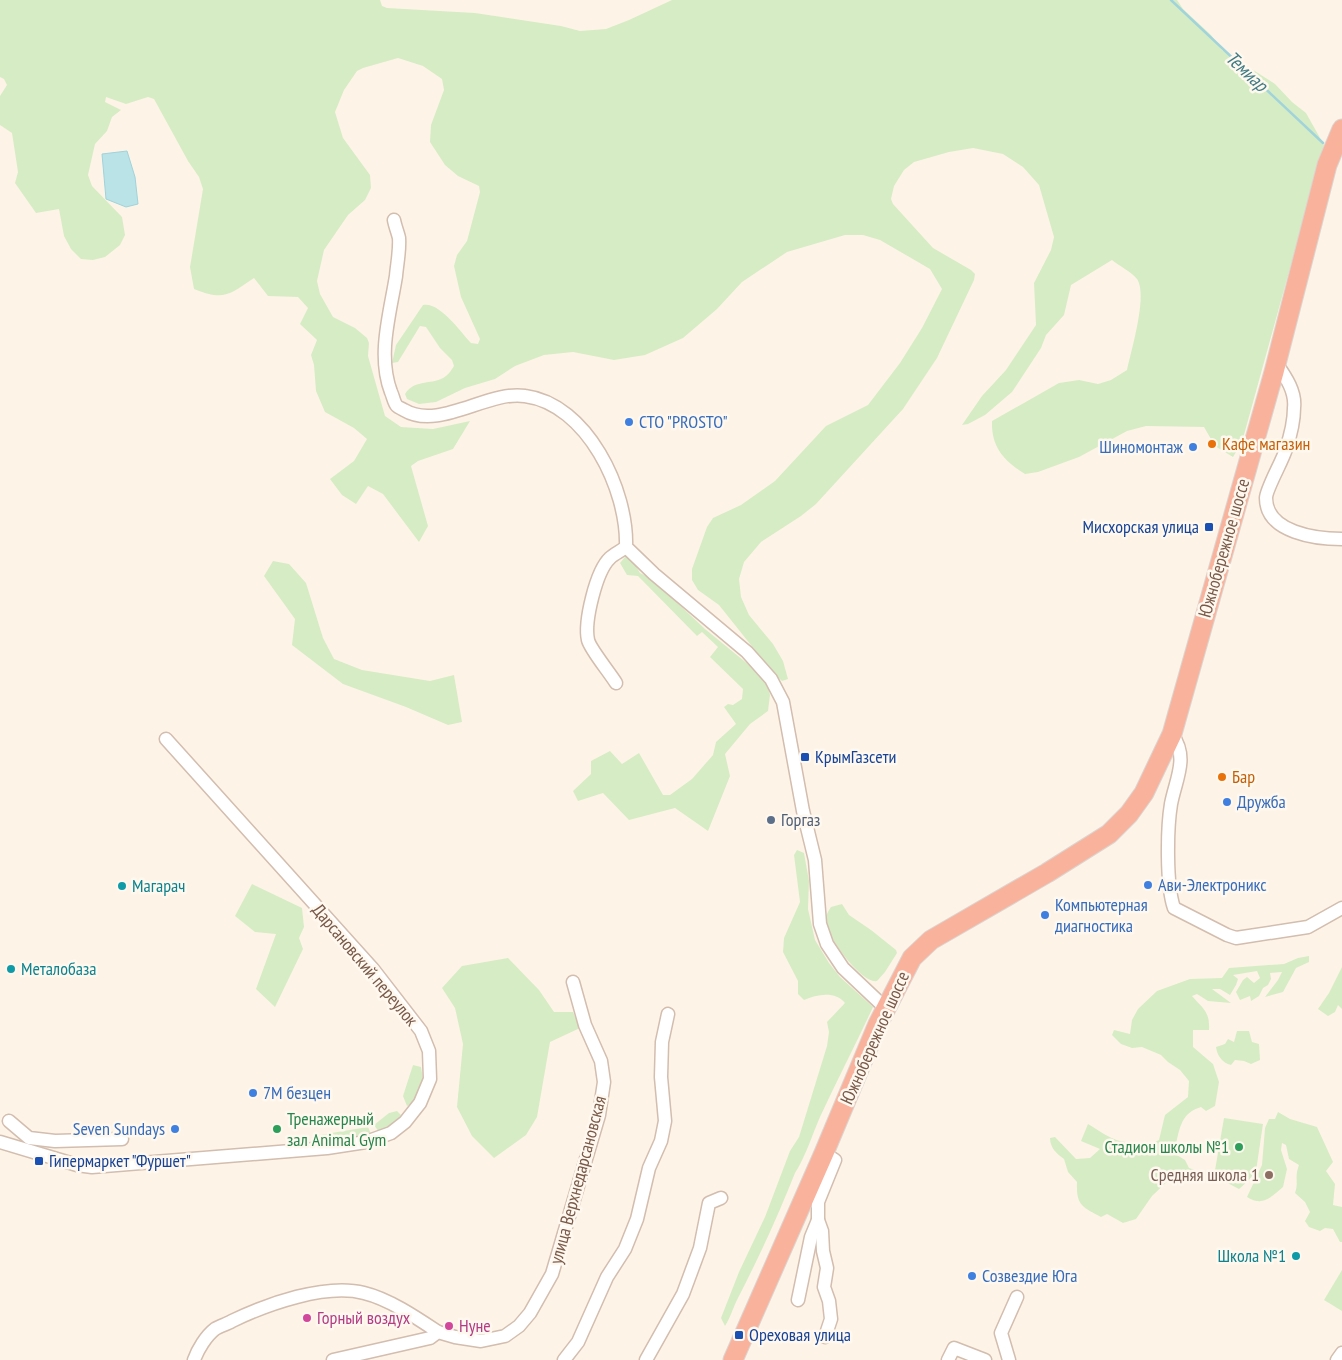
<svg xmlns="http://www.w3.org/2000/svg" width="1342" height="1360" font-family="'PT Sans Narrow',sans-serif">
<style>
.green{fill:#d6ecc5}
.water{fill:#bae3e8;stroke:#a0d3da}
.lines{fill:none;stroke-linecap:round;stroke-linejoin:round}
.stream{stroke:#a0d3da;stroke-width:2.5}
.minor-casing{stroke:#d3bdaf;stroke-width:15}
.highway-casing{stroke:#dcd4d0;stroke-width:21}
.minor{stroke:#fff;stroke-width:12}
.highway{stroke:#f9b29c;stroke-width:19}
.shop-dot{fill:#3f7fe0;stroke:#fff8ee;stroke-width:2}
.food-dot{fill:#e8710a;stroke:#fff8ee;stroke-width:2}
.transit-dot{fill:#1a4fb4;stroke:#fff8ee;stroke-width:2}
.service-dot{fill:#5c6f8a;stroke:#fff8ee;stroke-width:2}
.culture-dot{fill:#0f9aa8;stroke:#fff8ee;stroke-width:2}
.leisure-dot{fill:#2e9e5b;stroke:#fff8ee;stroke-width:2}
.education-dot{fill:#8d6e63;stroke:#fff8ee;stroke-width:2}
.hotel-dot{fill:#d1479c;stroke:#fff8ee;stroke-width:2}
.labels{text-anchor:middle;stroke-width:5;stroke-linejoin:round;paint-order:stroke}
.shop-label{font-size:18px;fill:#366cbe;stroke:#fff8ee;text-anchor:start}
.food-label{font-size:18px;fill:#c56008;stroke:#fff8ee;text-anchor:start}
.transit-label{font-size:18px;fill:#164399;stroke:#fff8ee;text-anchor:start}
.street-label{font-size:18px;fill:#79594a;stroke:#fff8ee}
.service-label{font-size:18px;fill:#4e5e75;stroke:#fff8ee;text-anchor:start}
.culture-label{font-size:18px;fill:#0d838f;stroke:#fff8ee;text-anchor:start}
.leisure-label{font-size:18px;fill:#27864d;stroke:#fff8ee;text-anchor:start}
.education-label{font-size:18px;fill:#785e54;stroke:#fff8ee;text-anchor:end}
.hotel-label{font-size:18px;fill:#b23c85;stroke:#fff8ee;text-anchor:start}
.water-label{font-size:19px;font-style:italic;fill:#3f7b86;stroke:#fff8ee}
</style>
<rect width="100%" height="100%" fill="#fdf4e7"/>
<g class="green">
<path d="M0,0H380L382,6L387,8L475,13L561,26L580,31L606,29L629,20L672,0H1177L1183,9L1211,35L1222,50L1275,84L1292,102L1306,113L1324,145L1242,442L1233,457L1215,446L1204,427L1146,426L1127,431L1079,457L1038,472L1025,474C1004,461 991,447 992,421L1059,383L1079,380L1098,384L1111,380L1127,370C1131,351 1148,295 1137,279C1132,272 1119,266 1112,260L1071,285L1064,315L1046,335L1041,348L1012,392L985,415L968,424L962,425L982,396L1006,370L1036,325L1034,283L1051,250L1054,237L1039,185L1023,167L1003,154L973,148L949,152L914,162L904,170L894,186L891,199L893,204L933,248L971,270L975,274L974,280L937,358L903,409L816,504L801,516L761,542L744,562L739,579L741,597L749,615L773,644L783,661L788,679L782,681L774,674L719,605L698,590L692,580V569L707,527L713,518L741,505L775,481L826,426L868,405L900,363L922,328L942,289L930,269L880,240L863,235H845L787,252L742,282L717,309L683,338L645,355L614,360L573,352L544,355L515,366L495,379L465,388L436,402L419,404L407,399L405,394C415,378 433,386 446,376C449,374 452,369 454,366L452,360L440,348L426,327L420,326L398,362L392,363L396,345L423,305C439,301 460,331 471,343L478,344L480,339L461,297L454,266L457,255L467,241L480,192L479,186L458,176L445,165L430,142L431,125L444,90L442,79L423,66L398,58L363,68L357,71L344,90L335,112L343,138L370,175L371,188L365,200L348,215L324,250L317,281L320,294L333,317L355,328L367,338L369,343L368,356L385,416L401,427L433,429L470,421L453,449L418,461L411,466L428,526L419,542L383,494L368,486L356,504L342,495L330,479L354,461L367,439L354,428L325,412L316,391L314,365L311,355L317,340L300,324L308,308L298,297L268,296L254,278C229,295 224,301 194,289L190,267L203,189L199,177L188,161L154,99L148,97L126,104L106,97L105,102L121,110L112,117L107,131L95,144L88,175L92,186L122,217L125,235L120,245L105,257L93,260L81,259L71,249L64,236L59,209L36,213L15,183L18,172L12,133L0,125V96L7,85L4,79L0,77Z"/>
<polygon points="625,557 631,558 640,573 652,579 705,629 766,679 770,695 768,711 750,724 725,754 730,776 708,831 675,808 629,820 603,793 578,801 573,791 591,774 591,761 610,751 622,764 639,753 663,795 670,795 692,779 713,755 716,742 736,724 724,707 728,704 733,705 742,699 743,689 710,657 718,647 702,632 697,636 638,576 627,575 620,563"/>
<polygon points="273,561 289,564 306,583 323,638 334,659 362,670 430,681 454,675 462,722 448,725 406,707 343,684 292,645 295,619 264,576"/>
<path d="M797,850L804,853L809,881L808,909L815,940L829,963L840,977L873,1007C856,1044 837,1080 820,1117C812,1135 806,1156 795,1173C778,1216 759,1257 738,1298C733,1307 731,1317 725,1326L721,1318L739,1272L765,1217L790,1151L799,1137L827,1046L829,1032L827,1022L845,1003C836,991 817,994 804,1000L798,994V981L783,952L784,938L800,902L794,855Z"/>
<polygon points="252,884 302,908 304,927 299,938 303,949 275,1007 256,989 276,934 255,932 235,916"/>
<path d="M842,904L849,915L871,930L896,950L897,953L885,972L877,981C862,984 827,937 826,922C825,916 828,912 831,907Z"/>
<path d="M1309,956V962L1296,968L1283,992L1265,997L1278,980L1282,972L1270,973L1271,979L1268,985L1263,988L1259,996L1251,1001L1250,996L1240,1000L1236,992L1243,980L1247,977L1254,983L1260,978L1257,971L1233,975L1238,979L1236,985L1230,995L1220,989H1212L1231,1003L1208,1001L1197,994L1192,996C1203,1009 1210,1011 1209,1030H1193V1047L1213,1064L1219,1082L1215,1106L1206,1111L1201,1107C1182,1113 1180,1126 1176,1144L1167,1149L1185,1160L1189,1168L1195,1170L1187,1177L1173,1176L1152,1196L1136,1219L1123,1223L1107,1214L1101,1217C1082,1207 1076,1205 1077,1182L1068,1172L1064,1159C1057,1154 1050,1148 1050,1138L1055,1137L1076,1159L1090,1158L1100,1149L1081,1141L1088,1124C1098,1130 1109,1138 1120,1141C1131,1144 1141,1141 1151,1144L1159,1140L1165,1115L1188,1097L1189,1081L1180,1070L1168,1062L1161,1055L1142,1047L1132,1048L1121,1044L1112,1035L1114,1030L1130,1034L1132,1020L1138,1009L1157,991L1190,979L1222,978L1229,968L1284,964L1298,958Z"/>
<polygon points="508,958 539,990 554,1012 573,1012 580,1028 550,1042 537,1117 526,1135 494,1158 472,1136 457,1107 463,1044 455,1008 442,988 462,966"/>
<polygon points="1342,967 1342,1009 1338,1005 1335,1012 1328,1016 1318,1009 1329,993"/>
<path d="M1237,1031H1249L1252,1042L1259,1044L1260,1060L1251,1064L1244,1061L1235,1060L1231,1065C1222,1063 1217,1055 1216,1047L1225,1044L1228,1039L1234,1042Z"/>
<polygon points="413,1065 421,1067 423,1079 415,1102 407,1106 403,1096"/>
<polygon points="397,1111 401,1115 393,1126 379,1132 374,1125 389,1113"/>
<path d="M1278,1112L1290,1119L1317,1127L1333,1162L1326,1171L1335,1184L1333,1205L1342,1207V1242H1340L1333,1229L1325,1228L1320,1231L1309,1227L1305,1221L1310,1212L1305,1202L1295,1193C1299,1182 1294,1178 1299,1165L1289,1159L1286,1145L1282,1143L1281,1150L1287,1169L1283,1187C1271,1197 1263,1207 1247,1197L1262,1165L1265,1128L1269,1119H1275Z"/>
<polygon points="1224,1118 1263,1124 1256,1171 1248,1181 1239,1189 1214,1176"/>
<polygon points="368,1127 371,1134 314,1141 313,1136"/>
<polygon points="1342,1270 1342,1311 1324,1300"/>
</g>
<polygon class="water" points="127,151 135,177 138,204 126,207 106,199 102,154"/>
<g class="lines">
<polyline class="stream" points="1171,0 1323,143"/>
<g class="minor-casing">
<g id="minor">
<path d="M394,220C395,226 398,233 399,238C400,250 397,264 396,276C390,314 377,355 391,392C393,396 394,403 397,406C399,408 401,408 404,410C439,431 488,390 525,396C587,404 628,490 626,547L654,574L747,652L771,679L783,702L803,811L815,860L820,924L827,944L843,968L880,1003"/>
<path d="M1276,363C1285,376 1296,391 1294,408C1294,421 1290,437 1286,449C1283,460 1266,489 1266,498C1266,533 1317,539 1342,539"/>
<path d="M616,683C610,673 590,649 588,640C584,622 596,571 610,558C614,554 621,551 626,547"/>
<path d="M1172,734C1189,758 1176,778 1171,804C1167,828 1166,885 1174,908L1227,935L1236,938L1308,927L1342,908"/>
<polyline points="9,1121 29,1138 55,1141 122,1139"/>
<polyline points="0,1142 77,1165 92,1167 327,1148 366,1142 391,1133 405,1122 420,1103 430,1079 429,1051 421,1031 373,969 166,739"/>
<polyline points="824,1153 835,1160 818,1202 818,1220 822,1231 823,1251 827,1268 824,1287 829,1301 831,1319 825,1337"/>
<polyline points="798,1300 811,1237 818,1220"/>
<path d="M194,1360C198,1349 206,1336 215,1329C220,1326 227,1324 232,1321C267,1304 326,1283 364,1293C389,1299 417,1318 438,1332"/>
<polyline points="333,1360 430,1338 438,1332 455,1337 481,1341 505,1336 519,1326 530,1313 552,1274 599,1115 604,1082 601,1061 585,1025 573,982"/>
<polyline points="564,1360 578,1342 607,1277 625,1249 637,1219 649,1168 661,1141 665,1121 661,1077 662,1042 668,1014"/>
<polyline points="646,1360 683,1294 700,1248 709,1203 721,1198"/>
<polyline points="948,1360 954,1348 985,1360"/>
<polyline points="1009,1360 1001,1333 1017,1297"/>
<polyline points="1337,1360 1342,1353"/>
</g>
</g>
<g class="highway-casing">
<polyline id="highway" points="733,1360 824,1153 878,1024 912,958 931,940 1047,873 1109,834 1129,814 1144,793 1172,734 1274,372 1327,165 1342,129"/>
</g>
<use href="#minor" class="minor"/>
<use href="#highway" class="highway"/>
</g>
<g class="shop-dot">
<circle cx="629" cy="422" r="5"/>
<circle cx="1193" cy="447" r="5"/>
<circle cx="1227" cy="802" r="5"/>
<circle cx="1148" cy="885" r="5"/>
<circle cx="1045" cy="915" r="5"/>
<circle cx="253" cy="1093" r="5"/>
<circle cx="175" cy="1129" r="5"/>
<circle cx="972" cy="1276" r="5"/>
</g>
<g class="food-dot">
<circle cx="1212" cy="444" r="5"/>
<circle cx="1222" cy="777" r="5"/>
</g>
<g class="transit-dot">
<rect x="1204" y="522" width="10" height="10" rx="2.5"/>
<rect x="800" y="752" width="10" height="10" rx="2.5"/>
<rect x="34" y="1156" width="10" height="10" rx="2.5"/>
<rect x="734" y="1330" width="10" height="10" rx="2.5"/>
</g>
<circle class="service-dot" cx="771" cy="820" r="5"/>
<g class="culture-dot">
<circle cx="122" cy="886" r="5"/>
<circle cx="11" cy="969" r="5"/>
<circle cx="1296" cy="1256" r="5"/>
</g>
<g class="leisure-dot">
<circle cx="277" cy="1129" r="5"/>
<circle cx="1239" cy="1147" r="5"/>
</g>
<circle class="education-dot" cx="1269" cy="1175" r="5"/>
<g class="hotel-dot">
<circle cx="307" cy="1318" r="5"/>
<circle cx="449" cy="1326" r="5"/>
</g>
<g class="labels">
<g class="shop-label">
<text x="639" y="428">СТО "PROSTO"</text>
<text x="1183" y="453" text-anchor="end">Шиномонтаж</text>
<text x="1237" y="808">Дружба</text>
<text x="1158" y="891">Ави-Электроникс</text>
<text x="1055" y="911">Компьютерная<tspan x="1055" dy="21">диагностика</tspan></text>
<text x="263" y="1099">7М безцен</text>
<text x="165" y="1135" text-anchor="end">Seven Sundays</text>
<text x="982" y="1282">Созвездие Юга</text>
</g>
<g class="food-label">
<text x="1222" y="450">Кафе магазин</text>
<text x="1232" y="783">Бар</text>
</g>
<g class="transit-label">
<text x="1199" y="533" text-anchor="end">Мисхорская улица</text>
<text x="815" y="763">КрымГазсети</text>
<text x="49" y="1167">Гипермаркет "Фуршет"</text>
<text x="749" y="1341">Ореховая улица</text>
</g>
<g class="street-label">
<text transform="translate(1224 548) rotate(-74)" y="6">Южнобережное шоссе</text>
<text transform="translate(365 965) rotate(50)" y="6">Дарсановский переулок</text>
<text transform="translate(875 1038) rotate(-66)" y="6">Южнобережное шоссе</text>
<text transform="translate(578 1180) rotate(-75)" y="6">улица Верхнедарсановская</text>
</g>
<g class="service-label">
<text x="781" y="826">Горгаз</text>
</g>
<g class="culture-label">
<text x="132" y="892">Магарач</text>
<text x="21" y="975">Металобаза</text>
<text x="1286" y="1262" text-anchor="end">Школа №1</text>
</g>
<g class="leisure-label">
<text x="287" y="1125">Тренажерный<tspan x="287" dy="21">зал Animal Gym</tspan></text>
<text x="1229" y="1153" text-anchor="end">Стадион школы №1</text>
</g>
<g class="education-label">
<text x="1259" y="1181">Средняя школа 1</text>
</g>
<g class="hotel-label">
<text x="317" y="1324">Горный воздух</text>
<text x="459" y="1332">Нуне</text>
</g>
<g class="water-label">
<text transform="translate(1247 71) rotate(43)" y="7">Темиар</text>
</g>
</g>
</svg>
